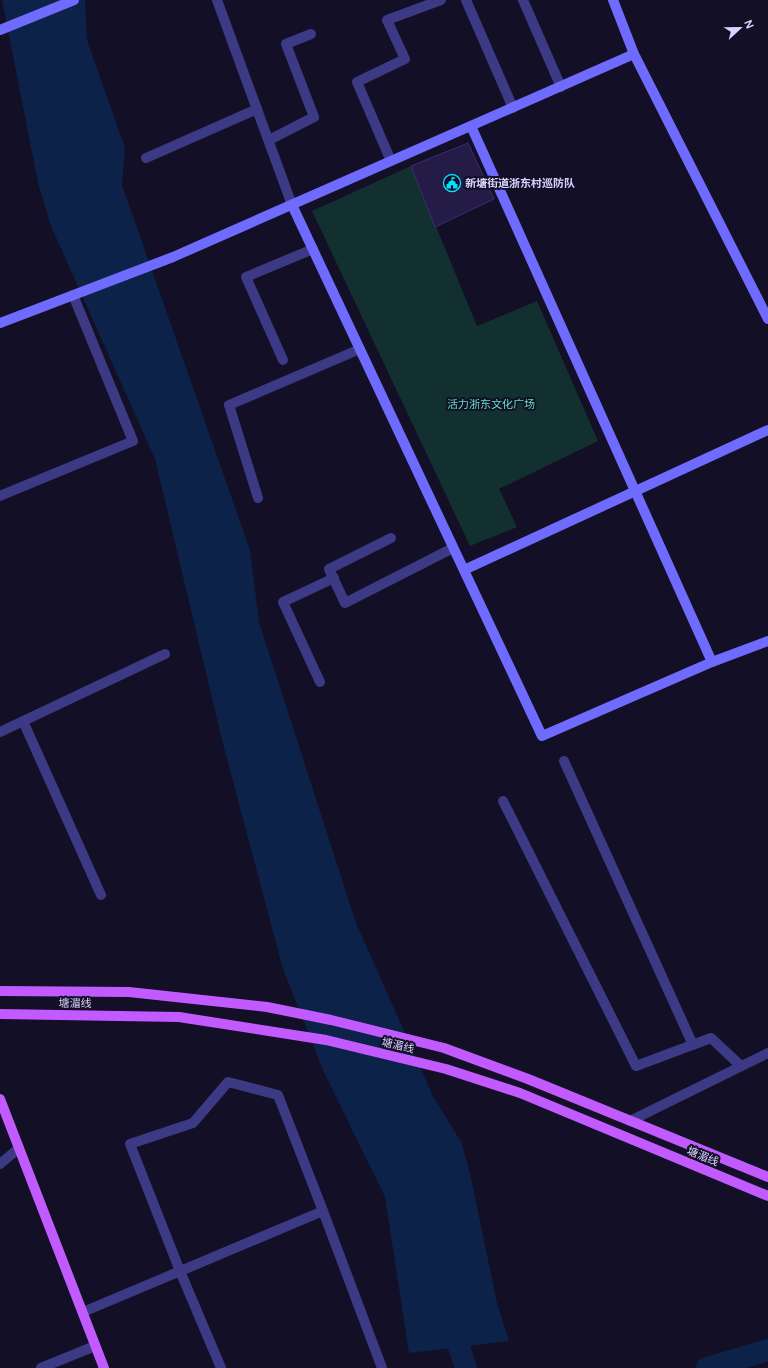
<svg xmlns="http://www.w3.org/2000/svg" width="768" height="1368" font-family="'DM Sans','Noto Sans SC',sans-serif">
<style>
.green{fill:#12302f}
.water{fill:#0c2248}
.lines{fill:none;stroke-linecap:round;stroke-linejoin:round}
.river{stroke:#0c2248;stroke-width:22}
.building{fill:#241b47;stroke:#3b2d73}
.street{stroke:#3d3a85;stroke-width:10}
.secondary{stroke:#6f6bff;stroke-width:10}
.primary{stroke:#c25bff;stroke-width:10}
.labels{text-anchor:middle;stroke-width:4;stroke-linejoin:round;paint-order:stroke}
.poi-label{font-size:11px;font-weight:bold;fill:#d9d4ff;stroke:#130f26;text-anchor:start}
.park-label{font-size:11px;fill:#5fe0c0;stroke:#130f26}
.street-label{font-size:11px;fill:#d9d4ff;stroke:#130f26}
</style>
<rect width="100%" height="100%" fill="#130f26"/>
<polygon class="green" points="411,166 477,326 537,301 598,441 499,489 517,527 470,546 312,211"/>
<polygon class="water" points="2,0 85,0 87,40 125,148 122,185 250,550 259,622 356,923 433,1096 461,1142 470,1173 497,1303 509,1341 409,1353 385,1197 323,1070 283,969 222,740 155,459 51,226 38,183"/>
<g class="lines">
<g class="river">
<polyline points="459,1347 466,1368"/>
<polyline points="707,1368 768,1350"/>
</g>
</g>
<polygon class="building" points="468,143 494,199 435,227 411,166"/>
<g class="lines">
<g class="street">
<polyline points="217,0 292,205"/>
<polyline points="466,0 513,108"/>
<polyline points="523,0 561,87"/>
<polyline points="269,140 314,117 286,44 311,34"/>
<polyline points="146,158 257,109"/>
<polyline points="391,161 357,82 405,59 387,20 441,0"/>
<polyline points="283,360 246,277 313,249"/>
<polyline points="0,496 133,441 73,295"/>
<polyline points="258,498 229,405 360,349"/>
<polyline points="391,538 329,569 345,603 453,548"/>
<polyline points="320,682 283,602 334,578"/>
<polyline points="23,721 101,895"/>
<polyline points="0,732 165,654"/>
<polyline points="564,761 693,1045"/>
<polyline points="503,801 636,1066 711,1038 741,1066"/>
<polyline points="630,1121 768,1053"/>
<polyline points="0,1164 19,1148"/>
<polyline points="323,1211 382,1368"/>
<polyline points="83,1312 323,1211 278,1095 228,1082 193,1123 130,1144 180,1271 221,1368"/>
<polyline points="41,1368 95,1346"/>
</g>
<g class="secondary">
<polyline points="0,30 74,0"/>
<polyline points="634,54 768,319"/>
<polyline points="292,205 542,736 712,662 471,126"/>
<polyline points="0,323 173,257 634,54 613,0"/>
<polyline points="464,570 768,430"/>
<polyline points="712,662 768,641"/>
</g>
<g class="primary">
<polyline points="0,991 129,992 267,1007 331,1020 444,1048 528,1079 768,1177"/>
<polyline points="0,1014 179,1017 326,1040 446,1069 520,1093 768,1196"/>
<polyline points="0,1099 104,1368"/>
</g>
</g>
<defs>
<g id="civic-ring" transform="scale(0.9)"><circle r="9.5" fill="#130f26" stroke="#00e5ff" stroke-width="1.5"/><path d="M-.6-6.5H3V-4.5H.6V-3L4-1V1h2V6H-6V1h2V-1L-.6-3ZM-1.2 2.5V6h2.4V2.5Z" fill="#00e5ff"/></g>
</defs>
<g fill-rule="evenodd">
<use href="#civic-ring" x="452" y="183"/>
</g>
<g class="labels">
<g class="poi-label">
<text x="465" y="187">新塘街道浙东村巡防队</text>
</g>
<g class="park-label">
<text x="491" y="408">活力浙东文化广场</text>
</g>
<g class="street-label">
<text transform="translate(75 1003) rotate(1)" y="4">塘湄线</text>
<text transform="translate(398 1045) rotate(13)" y="4">塘湄线</text>
<text transform="translate(703 1156) rotate(22)" y="4">塘湄线</text>
</g>
</g>
<g transform="translate(740 28) rotate(68)" stroke="#130f26" stroke-width="3" paint-order="stroke">
<path d="M0-3L7 15L0 10L-7 15Z" fill="#d9d4ff"/>
<text y="-6" font-size="11" font-weight="bold" text-anchor="middle" fill="#d9d4ff">N</text>
</g>
</svg>
